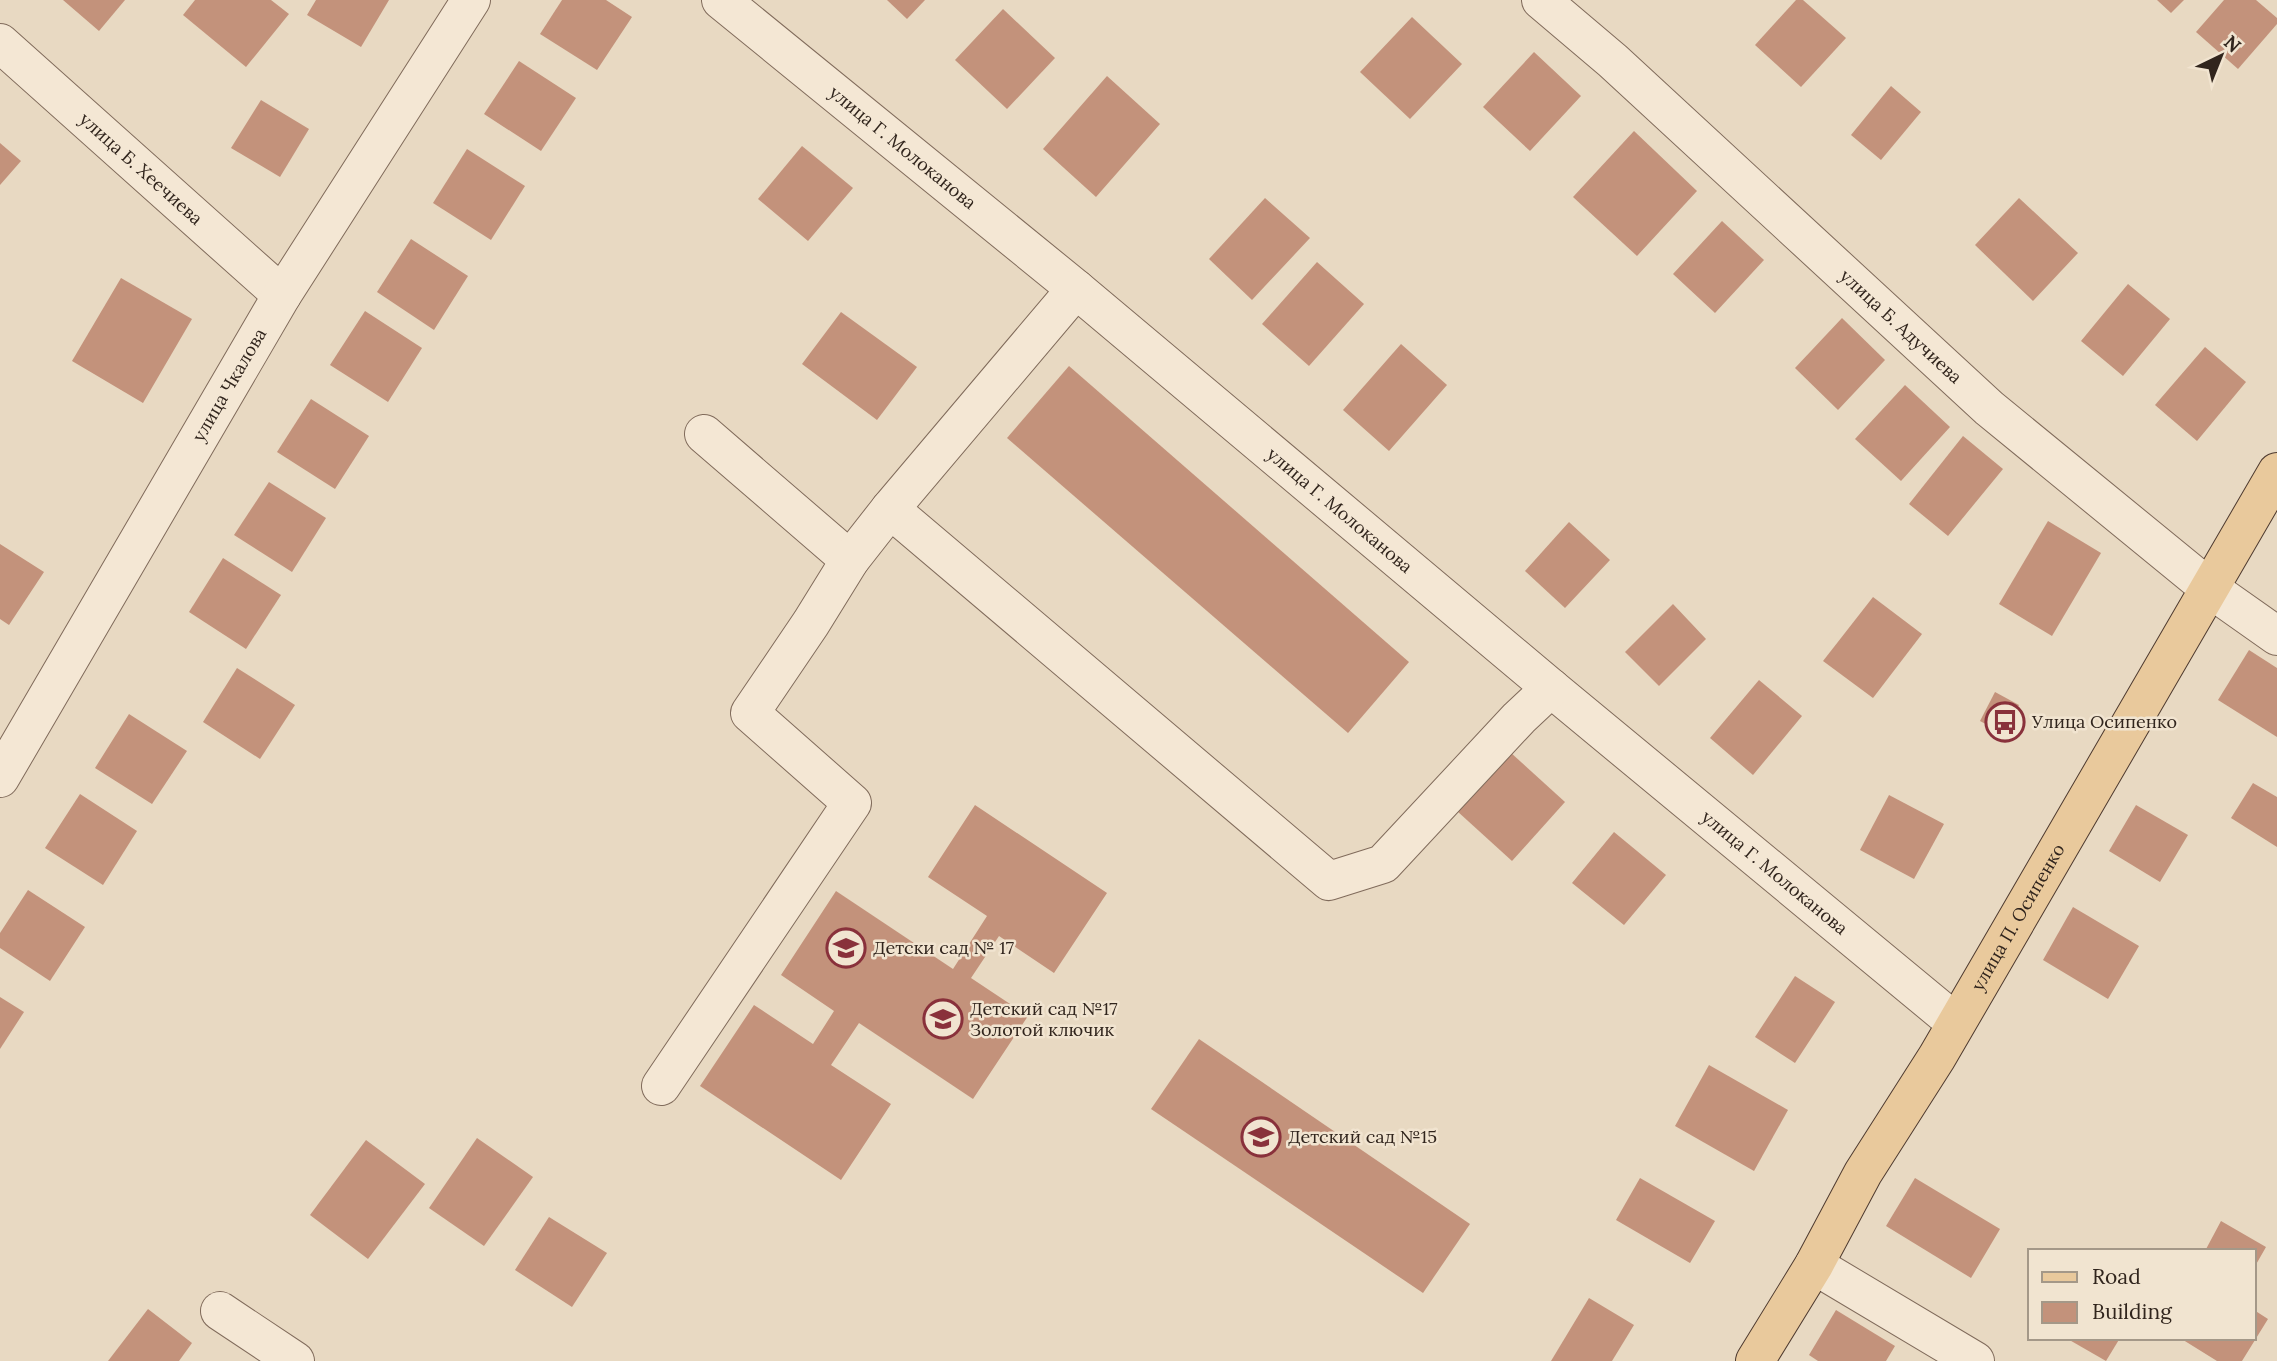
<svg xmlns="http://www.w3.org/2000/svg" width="2277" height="1361" font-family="Lora,serif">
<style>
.building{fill:#c3927b}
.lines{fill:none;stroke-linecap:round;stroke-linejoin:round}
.minor-casing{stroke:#806b5b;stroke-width:40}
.major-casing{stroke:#4e3a2f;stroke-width:40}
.minor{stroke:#f4e7d4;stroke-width:38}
.major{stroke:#e9c99c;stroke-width:38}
.labels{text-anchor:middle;stroke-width:5;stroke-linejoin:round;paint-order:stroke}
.street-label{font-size:18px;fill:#31251d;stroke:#f1e4d0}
.poi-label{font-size:18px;fill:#31251d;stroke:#f1e4d0;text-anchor:start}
</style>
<rect width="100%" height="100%" fill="#e8d9c2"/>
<g class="building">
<polygon points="63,0 125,0 99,31"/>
<polygon points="195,0 271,0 289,14 246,67 183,15"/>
<polygon points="316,0 389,0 361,47 307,15"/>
<polygon points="562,0 606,0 632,17 597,70 540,34"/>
<polygon points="887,0 925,0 907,19"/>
<polygon points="1796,0 1803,0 1846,38 1801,87 1755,45"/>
<polygon points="2157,0 2184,0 2171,13"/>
<polygon points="2224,0 2256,0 2277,18 2277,24 2238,69 2196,32"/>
<polygon points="1003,9 1055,58 1007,109 955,60"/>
<polygon points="1412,17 1462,64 1410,119 1360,72"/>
<polygon points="1534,52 1581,96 1530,151 1483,107"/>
<polygon points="519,61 576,98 541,151 484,114"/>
<polygon points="1107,76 1160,124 1096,197 1043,149"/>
<polygon points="1891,86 1921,112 1881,160 1851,135"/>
<polygon points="261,100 309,129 280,177 231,148"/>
<polygon points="1634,131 1697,191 1637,256 1573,197"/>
<polygon points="0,143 21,161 0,185"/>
<polygon points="802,146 853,188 808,241 758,199"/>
<polygon points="467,149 525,186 491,240 433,203"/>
<polygon points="1265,198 1310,238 1252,300 1209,259"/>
<polygon points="2019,198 2078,253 2033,301 1975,245"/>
<polygon points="1722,221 1764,260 1715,313 1673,274"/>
<polygon points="411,239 468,276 434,330 377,292"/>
<polygon points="1317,262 1364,304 1309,366 1262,324"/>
<polygon points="121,278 192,319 143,403 72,361"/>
<polygon points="2128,284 2170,319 2123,376 2081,341"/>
<polygon points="365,311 422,348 388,402 330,365"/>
<polygon points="841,312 917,367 877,420 802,364"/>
<polygon points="1842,318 1885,360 1838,410 1795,368"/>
<polygon points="1401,344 1447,385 1389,451 1343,410"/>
<polygon points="2205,347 2246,382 2197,441 2155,405"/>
<polygon points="1069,366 1409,662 1348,733 1007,438"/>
<polygon points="1905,385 1950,427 1901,481 1855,439"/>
<polygon points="311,399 369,436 335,489 277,452"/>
<polygon points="1963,436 2003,469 1948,536 1909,504"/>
<polygon points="269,482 326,518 292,572 234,535"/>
<polygon points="2048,521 2101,553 2052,636 1999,604"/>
<polygon points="1569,522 1610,560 1565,608 1525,571"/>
<polygon points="0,544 44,572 9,625 0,619"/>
<polygon points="223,558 281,595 246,649 189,612"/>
<polygon points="1873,597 1922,634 1873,698 1823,661"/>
<polygon points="1673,604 1706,639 1659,686 1625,652"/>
<polygon points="2249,650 2277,668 2277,737 2218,700"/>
<polygon points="237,668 295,705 260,759 203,722"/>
<polygon points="1759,680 1802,716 1753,775 1710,738"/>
<polygon points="1995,692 2019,705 2004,734 1980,721"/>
<polygon points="129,714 187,751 152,804 95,768"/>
<polygon points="1510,752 1565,802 1512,861 1457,811"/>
<polygon points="2253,783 2277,797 2277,847 2231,818"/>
<polygon points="80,794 137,831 103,885 45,848"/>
<polygon points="1889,795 1944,824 1914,879 1860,850"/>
<polygon points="975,805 1107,893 1054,973 999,936 971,978 1028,1016 973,1099 859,1023 831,1065 891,1104 841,1180 700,1086 754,1005 813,1044 834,1011 781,975 836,891 953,969 987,916 928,877"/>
<polygon points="2136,805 2188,835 2160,882 2109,851"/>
<polygon points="1614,832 1666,875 1624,925 1572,883"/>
<polygon points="28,890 85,927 50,981 0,948 0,933"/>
<polygon points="2073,907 2139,946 2108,999 2043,960"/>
<polygon points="1795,976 1835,1002 1795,1063 1755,1037"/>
<polygon points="0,997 24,1012 0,1049"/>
<polygon points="1199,1039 1470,1224 1423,1293 1151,1109"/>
<polygon points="1709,1065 1788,1110 1754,1171 1675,1126"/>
<polygon points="477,1138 533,1177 484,1246 429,1208"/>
<polygon points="366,1140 425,1184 368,1259 310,1215"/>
<polygon points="1640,1178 1715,1221 1690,1263 1616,1220"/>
<polygon points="1915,1178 2000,1229 1971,1278 1886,1226"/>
<polygon points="549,1217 607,1253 572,1307 515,1270"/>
<polygon points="2221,1221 2266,1247 2254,1268 2254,1251 2205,1251"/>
<polygon points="1589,1298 1634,1325 1612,1361 1551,1361"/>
<polygon points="148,1309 192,1343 179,1361 108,1361"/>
<polygon points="1836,1310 1895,1346 1886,1361 1818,1361 1809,1355"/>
<polygon points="2254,1310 2268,1319 2242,1361 2217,1361 2180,1338 2254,1338"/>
<polygon points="2066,1338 2120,1338 2106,1361"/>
</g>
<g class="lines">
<g class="minor-casing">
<g id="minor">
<path id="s1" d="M721,0L1076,289L1551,688L1956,1023"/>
<path id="s2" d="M1541,0L1613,61L1989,408L2209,588L2277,636"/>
<path id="s3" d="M0,43L282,295"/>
<polyline points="704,434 850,560"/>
<polyline points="890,509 1329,881 1383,864 1519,718 1551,688"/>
<path id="s4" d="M0,778L282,295L471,0"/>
<polyline points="661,1086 852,803 750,713 811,623 850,560 890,509 1076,289"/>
<polyline points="1814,1265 1975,1361"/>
<polyline points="220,1311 295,1361"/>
</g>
</g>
<g class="major-casing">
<g id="major">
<path id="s5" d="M1755,1361L1814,1265L1863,1173L1937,1057L2277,472"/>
</g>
</g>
<use href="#minor" class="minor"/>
<use href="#major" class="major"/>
</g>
<defs>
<g id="bus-ring" transform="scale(2.0125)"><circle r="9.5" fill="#f1e4d0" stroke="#89313b" stroke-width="1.5"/><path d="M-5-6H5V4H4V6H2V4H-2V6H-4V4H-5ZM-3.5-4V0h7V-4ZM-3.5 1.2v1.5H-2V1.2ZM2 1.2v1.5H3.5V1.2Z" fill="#89313b"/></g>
<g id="school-ring" transform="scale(2.0125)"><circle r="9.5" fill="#f1e4d0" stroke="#89313b" stroke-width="1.5"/><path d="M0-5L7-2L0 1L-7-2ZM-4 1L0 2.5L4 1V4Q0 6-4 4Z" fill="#89313b"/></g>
</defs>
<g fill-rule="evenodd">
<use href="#bus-ring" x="2005" y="722"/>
<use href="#school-ring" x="846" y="948"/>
<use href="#school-ring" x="943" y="1019"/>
<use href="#school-ring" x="1261" y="1137"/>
</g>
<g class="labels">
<g class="street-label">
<text dy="6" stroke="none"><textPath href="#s1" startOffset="234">улица Г. Молоканова</textPath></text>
<text dy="6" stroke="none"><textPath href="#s3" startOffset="189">улица Б. Хеечиева</textPath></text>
<text dy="6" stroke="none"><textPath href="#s2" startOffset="486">улица Б. Адучиева</textPath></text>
<text dy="6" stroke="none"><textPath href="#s4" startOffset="455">улица Чкалова</textPath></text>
<text dy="6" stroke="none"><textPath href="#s1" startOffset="802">улица Г. Молоканова</textPath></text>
<text dy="6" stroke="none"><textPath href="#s1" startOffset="1368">улица Г. Молоканова</textPath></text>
<text dy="6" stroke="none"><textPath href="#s5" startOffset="516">улица П. Осипенко</textPath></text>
</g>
<g class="poi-label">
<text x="2032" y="728">Улица Осипенко</text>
<text x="873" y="954">Детски сад № 17</text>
<text x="970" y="1015">Детский сад №17<tspan x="970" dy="21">Золотой ключик</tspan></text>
<text x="1288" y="1143">Детский сад №15</text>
</g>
</g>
<rect x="2028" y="1249" width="228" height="91" fill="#f1e4d0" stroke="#a49888" stroke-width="2"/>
<rect x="2042" y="1272" width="35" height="10" fill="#e9c99c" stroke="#a49888" stroke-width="2"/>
<text x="2092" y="1284" font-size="21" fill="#31251d">Road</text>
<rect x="2042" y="1302" width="35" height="21" fill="#c3927b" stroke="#a49888" stroke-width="2"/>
<text x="2092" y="1319" font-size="21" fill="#31251d">Building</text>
<g transform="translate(2221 56) rotate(43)" stroke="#f1e4d0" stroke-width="5" paint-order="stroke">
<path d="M0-5L12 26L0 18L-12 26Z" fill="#31251d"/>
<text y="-10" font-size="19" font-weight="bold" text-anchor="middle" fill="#31251d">N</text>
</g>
</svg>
